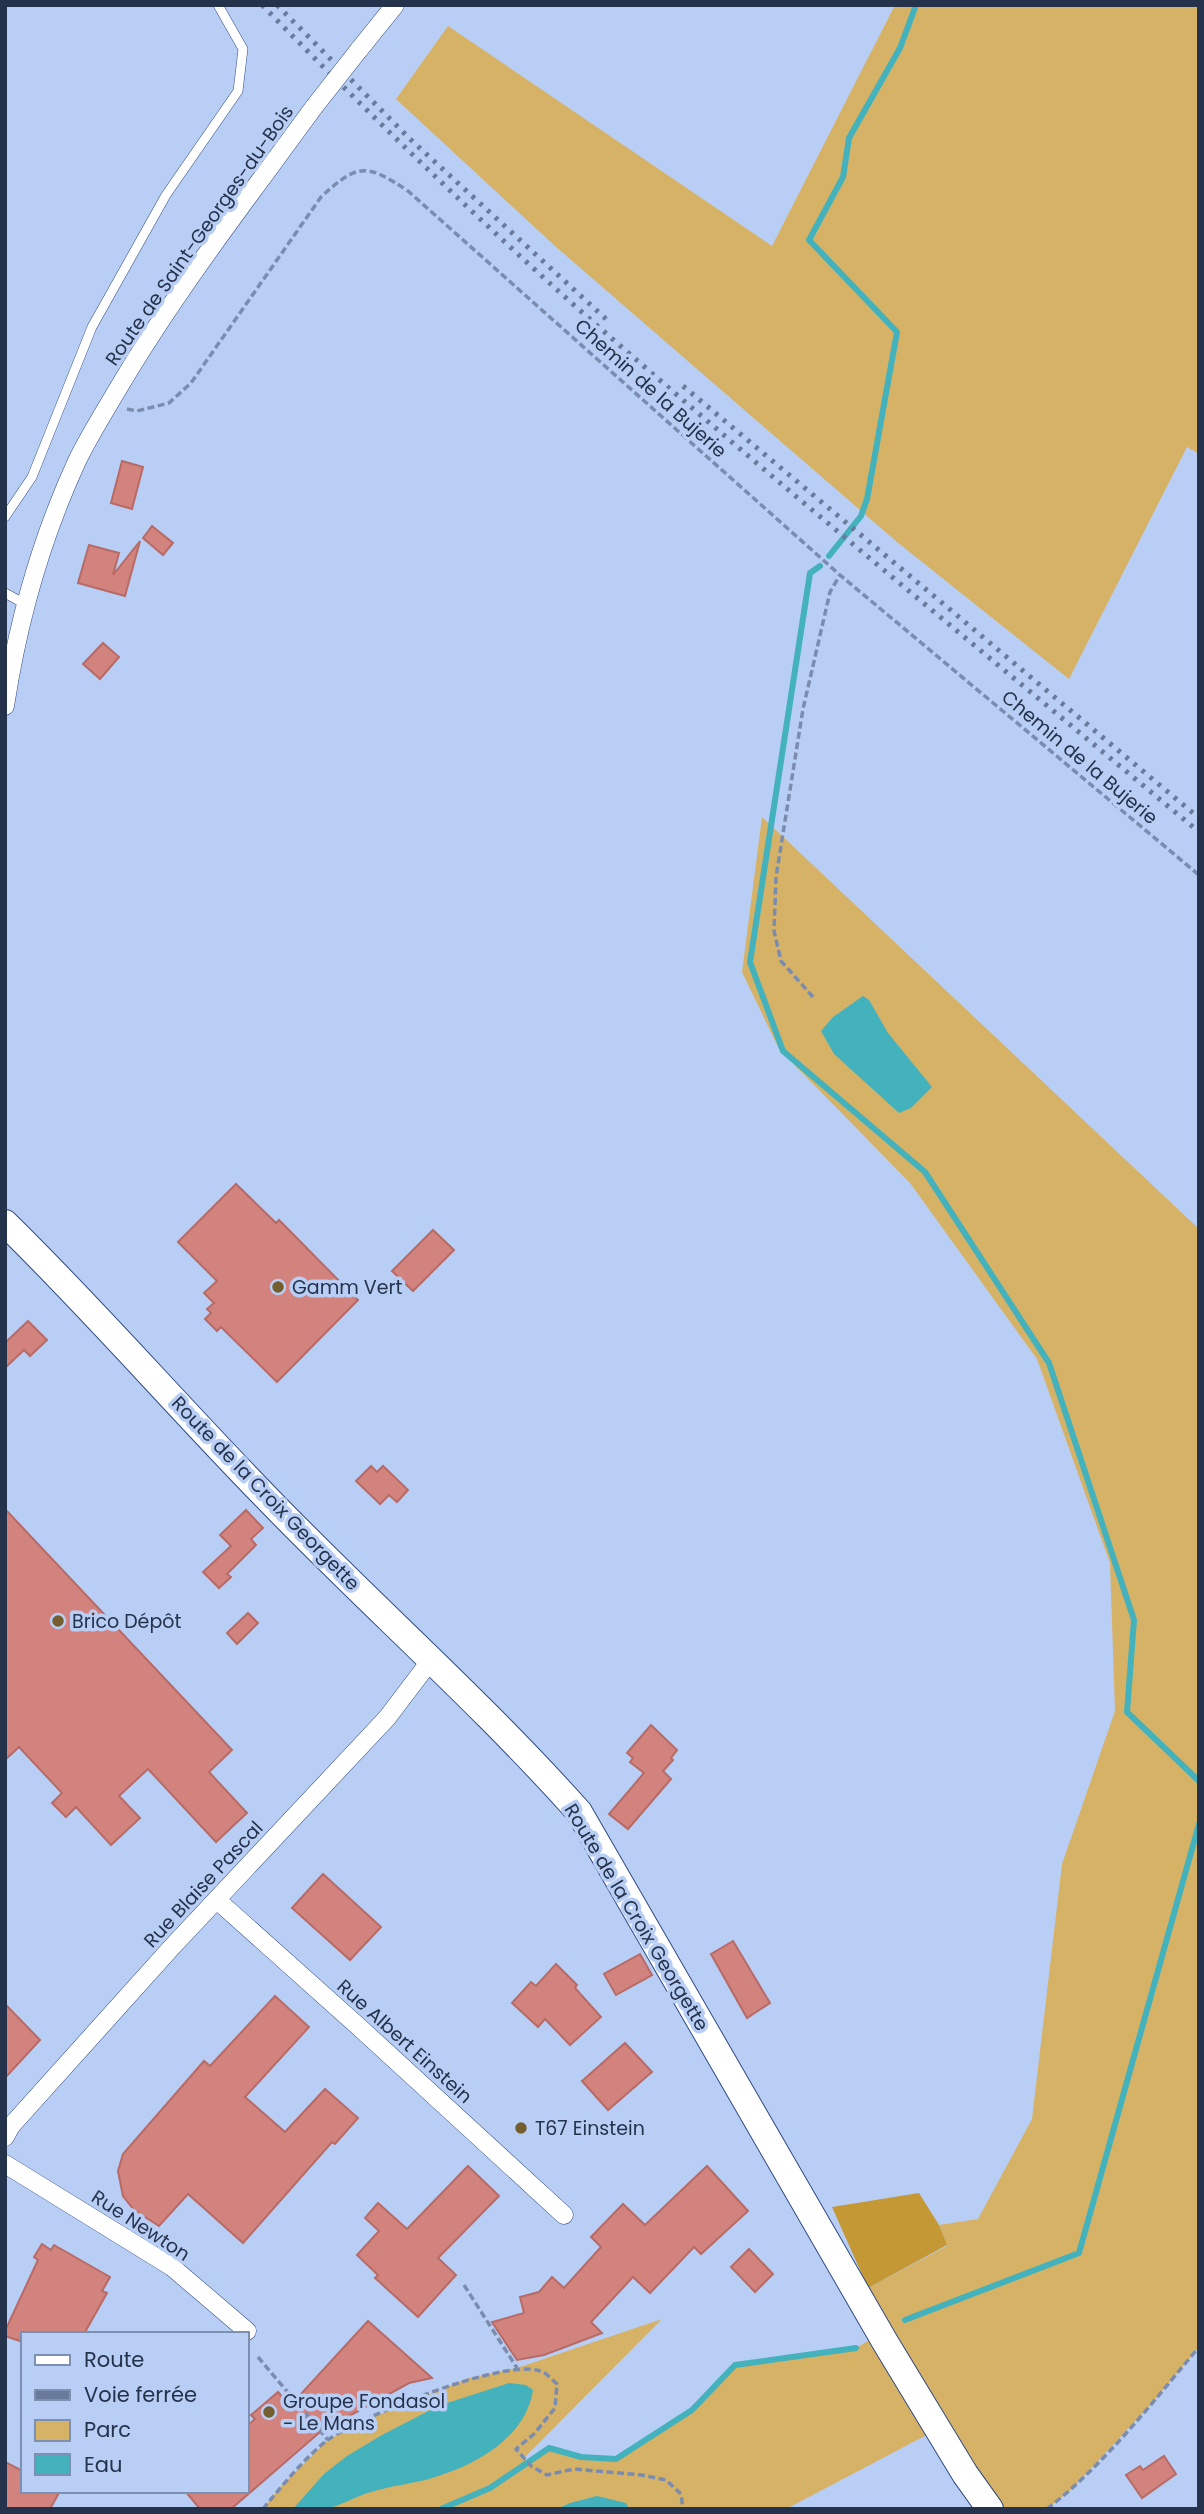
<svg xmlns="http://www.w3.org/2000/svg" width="1204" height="2514" font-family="Poppins,sans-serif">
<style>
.green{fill:#d6b267}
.forest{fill:#c49835}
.water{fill:#43b2bc}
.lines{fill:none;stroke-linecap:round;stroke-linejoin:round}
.stream{stroke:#43b2bc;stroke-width:6}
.building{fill:#d3837e;stroke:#b76a66;stroke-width:2}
.lane-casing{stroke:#304a83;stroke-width:10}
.street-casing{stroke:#304a83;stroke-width:19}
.secondary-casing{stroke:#304a83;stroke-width:28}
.path{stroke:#7b8cae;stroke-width:3.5;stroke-dasharray:7 3.5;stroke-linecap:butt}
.lane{stroke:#fff;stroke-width:9}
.street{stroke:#fff;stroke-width:18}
.secondary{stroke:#fff;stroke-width:26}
.rail{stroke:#6a7a9a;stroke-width:5;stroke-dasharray:3.5 7;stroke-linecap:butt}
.street-bridge-casing{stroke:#304a83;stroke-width:19;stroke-linecap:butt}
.street-bridge{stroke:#fff;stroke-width:18}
.poi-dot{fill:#755e2e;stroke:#b9cef5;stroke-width:2.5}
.labels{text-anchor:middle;stroke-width:7;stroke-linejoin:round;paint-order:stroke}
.street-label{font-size:19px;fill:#25324c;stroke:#b9cef5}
.poi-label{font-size:19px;fill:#25324c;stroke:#b9cef5;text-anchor:start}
</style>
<rect width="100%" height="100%" fill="#b9cef5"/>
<g class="green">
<polygon points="895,5 1199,5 1199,454 1187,447 1069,679 897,542 555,246 396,99 448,26 772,246"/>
<polygon points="762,817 1199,1229 1199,2347 1152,2403 1072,2489 1047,2509 991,2509 938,2429 786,2509 263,2509 279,2488 328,2440 364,2421 469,2378 517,2368 662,2319 524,2458 528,2462 549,2448 581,2457 616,2459 692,2410 735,2365 856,2348 880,2334 857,2294 947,2246 939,2225 978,2219 1032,2119 1062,1864 1115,1711 1110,1563 1037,1359 910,1183 779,1049 742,972"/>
</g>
<polygon class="forest" points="919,2193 939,2225 947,2245 868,2288 832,2207"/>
<g class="water">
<polygon points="863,996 869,1000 888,1033 932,1087 911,1108 899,1113 834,1054 821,1031 833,1017"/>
<path d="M509,2383L526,2385L533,2390C526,2439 472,2467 429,2479C410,2484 390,2486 371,2492C356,2496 341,2506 325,2509C315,2510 303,2509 293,2509L324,2474L347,2456L382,2435L438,2406Z"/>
<polygon points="597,2496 626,2503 629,2509 557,2509 570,2503"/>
</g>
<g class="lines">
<g class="stream">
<polyline points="829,556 861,516 867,499 897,332 809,240 843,177 849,138 900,48 916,5"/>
<polyline points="820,566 810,573 750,962 783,1051 925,1172 1049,1363 1134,1620 1127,1712 1199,1781"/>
<polyline points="905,2320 1079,2253 1199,1824"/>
<polyline points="441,2509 490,2488 549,2448 581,2457 616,2459 692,2410 735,2365 856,2348"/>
</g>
</g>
<g class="building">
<polygon points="122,461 143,467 132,509 111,503"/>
<polygon points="152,526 173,543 163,555 143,538"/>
<polygon points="140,541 125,596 78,583 89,545 119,553 113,575"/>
<polygon points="103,643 119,657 100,679 83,664"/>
<polygon points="236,1184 276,1223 279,1220 358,1300 277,1382 221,1327 217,1331 205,1319 211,1313 207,1309 214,1303 204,1293 217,1281 178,1242"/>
<polygon points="433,1230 454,1250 413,1291 392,1271"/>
<polygon points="28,1321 47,1340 30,1356 24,1350 5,1368 5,1343"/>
<polygon points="371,1466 377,1472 383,1466 408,1490 397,1502 389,1495 380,1504 356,1481"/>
<polygon points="5,1509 232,1750 209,1772 247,1813 216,1842 148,1769 119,1796 140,1818 111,1845 76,1807 66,1817 52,1803 62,1793 19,1747 5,1760"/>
<polygon points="246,1510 263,1528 251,1539 256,1545 227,1574 231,1577 219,1588 203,1572 231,1546 220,1535"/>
<polygon points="248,1613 258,1623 237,1644 227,1633"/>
<polygon points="651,1725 677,1750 671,1758 673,1760 663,1771 671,1779 628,1829 609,1814 644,1773 630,1762 633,1758 627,1753"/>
<polygon points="323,1874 381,1927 350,1960 292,1908"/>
<polygon points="733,1941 770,2003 747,2018 711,1954"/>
<polygon points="640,1954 652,1975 616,1995 604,1974"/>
<polygon points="556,1964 577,1985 575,1988 601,2017 570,2045 545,2019 538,2027 512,2003 531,1982 536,1986"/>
<polygon points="275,1996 309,2027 245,2097 285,2132 325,2089 358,2118 335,2144 332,2142 243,2243 188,2194 159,2226 134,2210 123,2196 118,2171 123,2154 204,2061 210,2066"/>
<polygon points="5,2004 40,2040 5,2078"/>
<polygon points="625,2043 652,2072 608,2110 582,2081"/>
<polygon points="468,2166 499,2196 438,2258 456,2275 418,2317 375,2278 378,2275 357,2255 379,2231 365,2218 378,2203 407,2229"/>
<polygon points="707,2166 748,2211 701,2254 694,2247 650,2293 633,2277 591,2322 602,2333 544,2355 517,2360 492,2322 524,2313 520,2297 539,2292 552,2277 564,2288 601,2247 591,2237 623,2204 645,2225"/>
<polygon points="42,2244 51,2250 54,2245 110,2277 102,2291 107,2293 84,2334 23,2334 23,2342 5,2336 5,2331 38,2260 34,2257"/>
<polygon points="749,2249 773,2274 755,2292 731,2267"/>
<polygon points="368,2321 432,2378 409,2383 320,2432 231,2509 200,2509 185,2491 247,2491 247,2426 255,2419 251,2415 278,2392 290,2406"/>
<polygon points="1164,2456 1176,2474 1142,2498 1126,2475 1140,2466 1143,2470"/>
<polygon points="5,2462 23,2471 23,2491 60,2491 50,2509 5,2509"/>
</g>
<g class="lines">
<g class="lane-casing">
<g id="lane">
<polyline points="5,517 32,477 92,327 166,195 238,91 243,49 218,5"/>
<polyline points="5,593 25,604"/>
</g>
</g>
<g class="street-casing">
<g id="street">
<polyline points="358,51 395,5"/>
<path d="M5,706C18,621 41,539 77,461C89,436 105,411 119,387C177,289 247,199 314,107"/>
<polyline points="217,1900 359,2027 564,2215"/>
<polyline points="5,2137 11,2126 171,1948 387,1718 431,1660"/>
<polyline points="5,2164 172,2267 247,2331"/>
</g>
</g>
<g class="secondary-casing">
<path id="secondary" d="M5,1223C95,1311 177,1406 265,1496C368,1603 480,1701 579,1812L885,2342L965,2474L990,2509"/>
</g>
<g class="path">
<path d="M127,409L137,411L169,403L191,383L321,197C358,163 366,163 408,191L840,575L1199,875"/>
<polyline points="813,997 781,961 774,931 776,877 803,709 830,592 840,575"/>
<polyline points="464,2285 517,2368"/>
<polyline points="258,2357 328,2440"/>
<path d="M263,2509C279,2489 309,2453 329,2439C363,2416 503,2358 540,2371C546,2372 552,2380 557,2384L555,2408L534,2434L516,2449L531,2466L547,2475L574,2469L642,2475L666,2480L681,2494L683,2509"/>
<path d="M1047,2509C1105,2464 1152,2403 1199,2347"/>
</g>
<use href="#lane" class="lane"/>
<use href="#street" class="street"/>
<use href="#secondary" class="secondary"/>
<g class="rail">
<path d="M262,5C366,111 473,215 584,314C785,491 993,660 1199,832"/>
<polyline points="277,5 410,139 606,319"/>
<polyline points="683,386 1199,818"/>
</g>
<g class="street-bridge-casing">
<polyline id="street-bridge" points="314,107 358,51"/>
</g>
<use href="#street-bridge" class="street-bridge"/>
</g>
<g class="poi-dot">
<circle cx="278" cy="1287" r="7"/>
<circle cx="58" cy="1621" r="7"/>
<circle cx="521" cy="2128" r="7"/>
<circle cx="269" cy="2412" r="7"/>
</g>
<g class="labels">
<g class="street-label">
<text transform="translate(199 235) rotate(-55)" y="7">Route de Saint-Georges-du-Bois</text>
<text transform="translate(651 388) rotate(42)" y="7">Chemin de la Bujerie</text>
<text transform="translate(1080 757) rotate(40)" y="7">Chemin de la Bujerie</text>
<text transform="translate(266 1493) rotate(46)" y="7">Route de la Croix Georgette</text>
<text transform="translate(203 1884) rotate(-47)" y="7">Rue Blaise Pascal</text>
<text transform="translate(637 1917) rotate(59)" y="7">Route de la Croix Georgette</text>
<text transform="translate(405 2041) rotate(42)" y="7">Rue Albert Einstein</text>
<text transform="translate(141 2225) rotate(33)" y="7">Rue Newton</text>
</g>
<g class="poi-label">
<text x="292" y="1294">Gamm Vert</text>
<text x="72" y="1628">Brico Dépôt</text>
<text x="535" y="2135">T67 Einstein</text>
<text x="283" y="2408">Groupe Fondasol<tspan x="283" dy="22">- Le Mans</tspan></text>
</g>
</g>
<rect width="1204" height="2514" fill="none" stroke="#25324c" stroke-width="14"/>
<rect x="21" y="2332" width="228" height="161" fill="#b9cef5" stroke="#7e90b1" stroke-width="2"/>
<rect x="35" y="2355" width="35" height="10" fill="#ffffff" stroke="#7e90b1" stroke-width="2"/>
<text x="84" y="2367" font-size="21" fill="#25324c">Route</text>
<rect x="35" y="2390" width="35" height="10" fill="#6a7a9a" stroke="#7e90b1" stroke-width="2"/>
<text x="84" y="2402" font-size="21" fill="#25324c">Voie ferrée</text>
<rect x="35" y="2420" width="35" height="21" fill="#d6b267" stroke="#7e90b1" stroke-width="2"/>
<text x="84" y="2437" font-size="21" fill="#25324c">Parc</text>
<rect x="35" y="2454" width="35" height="21" fill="#43b2bc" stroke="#7e90b1" stroke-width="2"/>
<text x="84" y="2472" font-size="21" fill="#25324c">Eau</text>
</svg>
